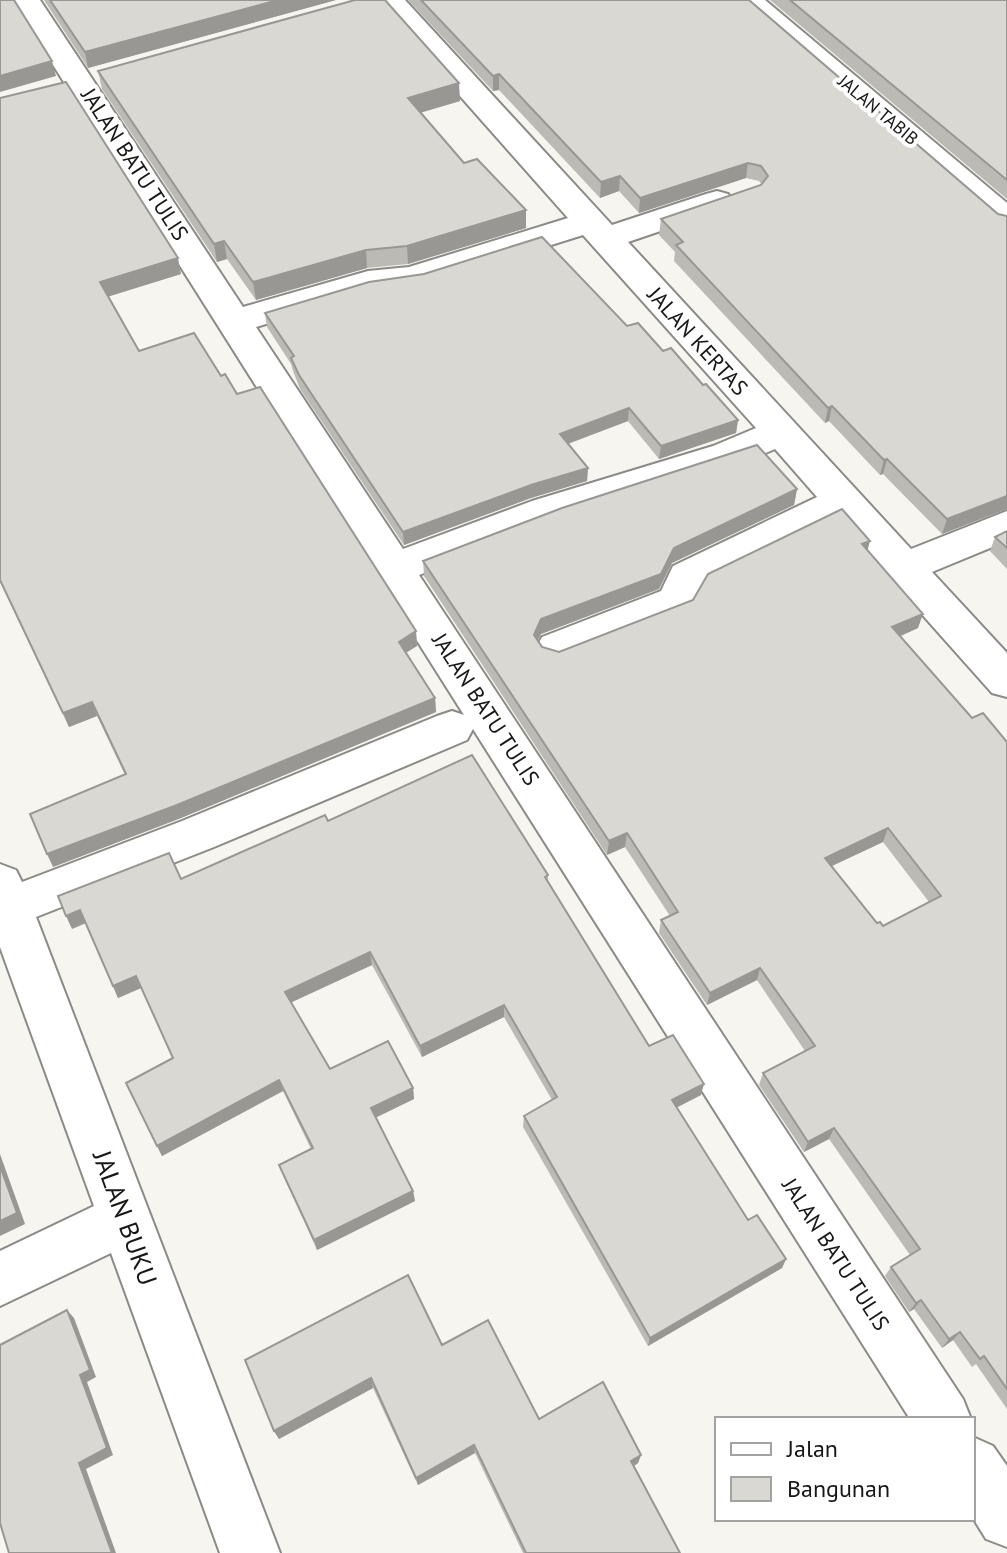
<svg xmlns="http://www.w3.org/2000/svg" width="1007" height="1553" font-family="'PT Sans',sans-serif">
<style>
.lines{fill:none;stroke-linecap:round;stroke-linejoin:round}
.minor-casing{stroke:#8b8a86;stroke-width:4}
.minor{fill:#fff;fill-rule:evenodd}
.wall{fill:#bbbab5;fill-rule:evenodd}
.shaded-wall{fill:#989794}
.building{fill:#d9d8d3;stroke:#989794;stroke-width:2;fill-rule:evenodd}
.labels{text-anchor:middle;stroke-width:8;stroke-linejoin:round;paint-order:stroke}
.far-street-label{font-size:18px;fill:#161614;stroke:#fff}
.street-label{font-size:22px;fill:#161614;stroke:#fff}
.near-street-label{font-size:26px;fill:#161614;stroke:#fff}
</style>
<rect width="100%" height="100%" fill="#f6f5f0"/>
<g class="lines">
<g class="minor-casing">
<g id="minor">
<path d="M12,0H40L243,307L368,271L409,267L568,218L375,0H405L612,225L706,194L717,191L728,194L733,201L728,208L628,242L911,549L1007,511V541L932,572L1007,653V697L992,693L838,520L703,587L690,612L572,659L557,664L542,659L536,648L542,637L661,591L673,566L817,497L775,449L739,464L560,521L419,575L963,1399L971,1419H910L473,729L467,740L214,847L36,917L280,1553H220L111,1253L0,1306V1251L94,1206L0,947V864L16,870L22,882L182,821L437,716L452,711L464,715ZM583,235L756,428L713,446L532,501L403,549L256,327L370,293L424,285Z"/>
<polygon points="734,0 765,0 1007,203 1007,230 995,227"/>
<polygon points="973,1437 993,1446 1007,1466 1007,1547 986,1539 973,1518"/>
</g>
</g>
<use href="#minor" class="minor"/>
</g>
<g class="wall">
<polygon points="44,0 336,0 88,68"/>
<polygon points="408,0 749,0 1007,509 942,534 883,474 880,475 829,421 825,423 674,261 675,252 659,235 661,219 762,185 759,181 746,178 639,213 619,191 600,198 499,90 493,91"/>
<polygon points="770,0 1007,0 1007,199"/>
<polygon points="98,71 460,101 420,113 464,163 526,210 526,228 408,264 367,268 256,300 227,259 217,262 102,89"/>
<polygon points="0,98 181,274 108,296 139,351 221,376 237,394 416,631 417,646 406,653 435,698 436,712 181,818 53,867 125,775 97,716 69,727 0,582"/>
<polygon points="265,313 627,326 663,351 703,385 738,420 736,433 659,459 628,421 568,444 588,468 587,481 531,498 404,545 300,389 293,371 291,364 267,327"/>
<path d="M797,489L794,505L672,563L659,589L541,634L538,641L542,647L559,652L867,551L918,628L900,636L972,718L1007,742V1409L976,1364L972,1367L953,1340L942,1348L914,1309L909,1312L885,1276L891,1267L910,1255L829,1139L804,1152L759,1085L763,1073L805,1051L757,980L707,1005L659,933L661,920L670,916L625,847L607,855L424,576L423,561ZM883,842L929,902L883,926L877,923L832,866Z"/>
<polygon points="1007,531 1007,569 990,551 995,537"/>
<polygon points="328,821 548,875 548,881 649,1046 701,1095 677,1107 748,1220 786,1259 782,1268 648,1346 523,1127 524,1116 552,1100 504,1017 422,1057 372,965 291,1002 330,1069 413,1088 414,1099 376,1117 413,1191 415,1201 317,1250 283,1175 279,1165 311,1149 283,1091 162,1156 126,1083 173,1058 141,988 118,998 86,923 72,929 181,879"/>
<polygon points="442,1345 539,1419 641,1455 638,1463 634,1466 680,1553 523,1553 475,1453 418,1485 373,1388 279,1439 274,1431"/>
</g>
<g class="shaded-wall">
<polygon points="278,0 336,0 88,68 85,52"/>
<polygon points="52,61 56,76 0,92 0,76"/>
<polygon points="499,74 499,90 493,91 493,76"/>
<polygon points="459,83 460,101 409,116 408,98"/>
<polygon points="748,163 746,178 639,213 640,198"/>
<polygon points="620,176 619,191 600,198 601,182"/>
<polygon points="526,210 526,228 408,264 407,246"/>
<polygon points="224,241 227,259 217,262 214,244"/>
<polygon points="366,250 367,268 256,300 253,282"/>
<polygon points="178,258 181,274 104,298 100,282"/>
<polygon points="832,406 829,421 825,423 828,408"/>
<polygon points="629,408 628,421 559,447 560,434"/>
<polygon points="738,420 736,433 659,459 661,446"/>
<polygon points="887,459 883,474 880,475 884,460"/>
<polygon points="588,468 587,481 531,498 404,545 403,532 531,485"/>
<polygon points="797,489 794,505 672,563 659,589 541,634 533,649 534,635 541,619 674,548"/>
<polygon points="1007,496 1007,509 942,534 947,519"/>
<polygon points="870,541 866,556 862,544"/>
<polygon points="923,614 918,628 887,642 892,627"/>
<polygon points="416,631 417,646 400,656 399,642"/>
<polygon points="435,698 436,712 181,818 53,867 47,854"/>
<polygon points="92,702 97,716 69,727 63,713"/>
<polygon points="888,828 883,842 821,871 825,858"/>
<polygon points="627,833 625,847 607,855 609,841"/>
<polygon points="80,910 86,923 72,929 66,916"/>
<polygon points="370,952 372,965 288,1004 285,992"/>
<polygon points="760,968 757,980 707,1005 710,993"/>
<polygon points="136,976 141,988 118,998 113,986"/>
<polygon points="504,1005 504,1017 422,1057 420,1046"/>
<polygon points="279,1080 283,1091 162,1156 157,1146"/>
<polygon points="704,1084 701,1095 670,1111 672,1100"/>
<polygon points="413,1088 414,1099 373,1119 371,1108"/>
<polygon points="834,1128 829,1139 804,1152 808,1142"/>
<polygon points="0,1154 25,1224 0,1236"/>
<polygon points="413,1191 415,1201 317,1250 314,1240"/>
<polygon points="786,1259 782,1268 648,1346 650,1338"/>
<polygon points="921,1300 914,1309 909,1312 916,1303"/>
<polygon points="67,1310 74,1318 96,1377 87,1382 113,1455 86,1469 116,1553 112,1553 79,1463 80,1375"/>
<polygon points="960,1332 953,1340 942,1348 949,1339"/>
<polygon points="371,1378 373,1388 279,1439 274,1431"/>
<polygon points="474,1445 475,1453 418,1485 416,1478"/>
<polygon points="641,1455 638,1463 629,1469 631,1461"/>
</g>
<g class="building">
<polygon points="0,0 14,0 52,61 0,76"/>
<polygon points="50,0 278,0 85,52"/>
<polygon points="355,0 385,0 459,83 408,98 464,163 477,159 526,210 407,246 366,250 253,282 224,241 214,244 98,71"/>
<polygon points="421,0 749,0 998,214 1007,216 1007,496 947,519 887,459 884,460 832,406 828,408 676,245 683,242 661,219 761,185 768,176 761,166 748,163 640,198 620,176 601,182 499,74 493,76"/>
<polygon points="790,0 1007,0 1007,180"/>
<polygon points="66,82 178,258 100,282 139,351 194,333 221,376 225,374 237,394 260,387 416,631 399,642 435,698 177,805 47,854 30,814 126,774 92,702 63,713 0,580 0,98"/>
<polygon points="542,237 627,326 638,323 663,351 671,348 703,385 706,384 738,420 661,446 629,408 560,434 588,468 531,485 403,532 299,375 291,358 294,356 265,313 369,282 424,274"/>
<path d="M757,445L797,489L674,548L661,574L541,619L534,635L542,647L559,652L693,600L708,574L842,509L870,541L862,544L923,614L892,627L972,718L983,713L1007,742V1389L984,1356L980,1359L960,1332L949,1339L921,1300L916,1303L891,1267L920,1249L834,1128L808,1142L763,1073L815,1046L760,968L710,993L661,920L678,912L627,833L609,841L423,561L562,508ZM888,828L941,896L883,926L880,922L877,923L825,858Z"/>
<polygon points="1007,531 1007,548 995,537"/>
<polygon points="472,755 548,875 545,877 649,1046 673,1035 704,1084 672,1100 748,1220 757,1215 786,1259 650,1338 524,1116 557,1097 504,1005 420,1046 370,952 285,992 330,1069 388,1041 413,1088 371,1108 413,1191 314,1240 279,1165 313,1148 279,1080 157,1146 126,1083 173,1058 136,976 113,986 80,910 66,916 58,896 169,853 181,879 325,815 328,821"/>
<polygon points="0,1166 17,1213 0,1221"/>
<polygon points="408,1275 442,1345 488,1320 539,1419 603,1382 641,1455 631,1461 680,1553 526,1553 474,1445 416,1478 371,1378 274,1431 245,1360"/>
<polygon points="67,1310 90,1370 80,1375 107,1448 79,1463 112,1553 9,1553 0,1523 0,1345"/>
</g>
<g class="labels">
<g class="far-street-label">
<text transform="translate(878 110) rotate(40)" y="6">JALAN TABIB</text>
</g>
<g class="street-label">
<text transform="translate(135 164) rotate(57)" y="8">JALAN BATU TULIS</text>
<text transform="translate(698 341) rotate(48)" y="8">JALAN KERTAS</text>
<text transform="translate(486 709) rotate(57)" y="8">JALAN BATU TULIS</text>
<text transform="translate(836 1254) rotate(57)" y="8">JALAN BATU TULIS</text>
</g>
<g class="near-street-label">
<text transform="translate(125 1218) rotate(70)" y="9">JALAN BUKU</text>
</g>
</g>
<rect x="715" y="1417" width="260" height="104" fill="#ffffff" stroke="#a2a2a1" stroke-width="2"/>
<rect x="731" y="1443" width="40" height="12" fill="#ffffff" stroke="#a2a2a1" stroke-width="2"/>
<text x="787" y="1457" font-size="24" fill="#161614">Jalan</text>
<rect x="731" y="1477" width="40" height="24" fill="#d9d8d3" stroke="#a2a2a1" stroke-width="2"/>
<text x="787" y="1497" font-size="24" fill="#161614">Bangunan</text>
</svg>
